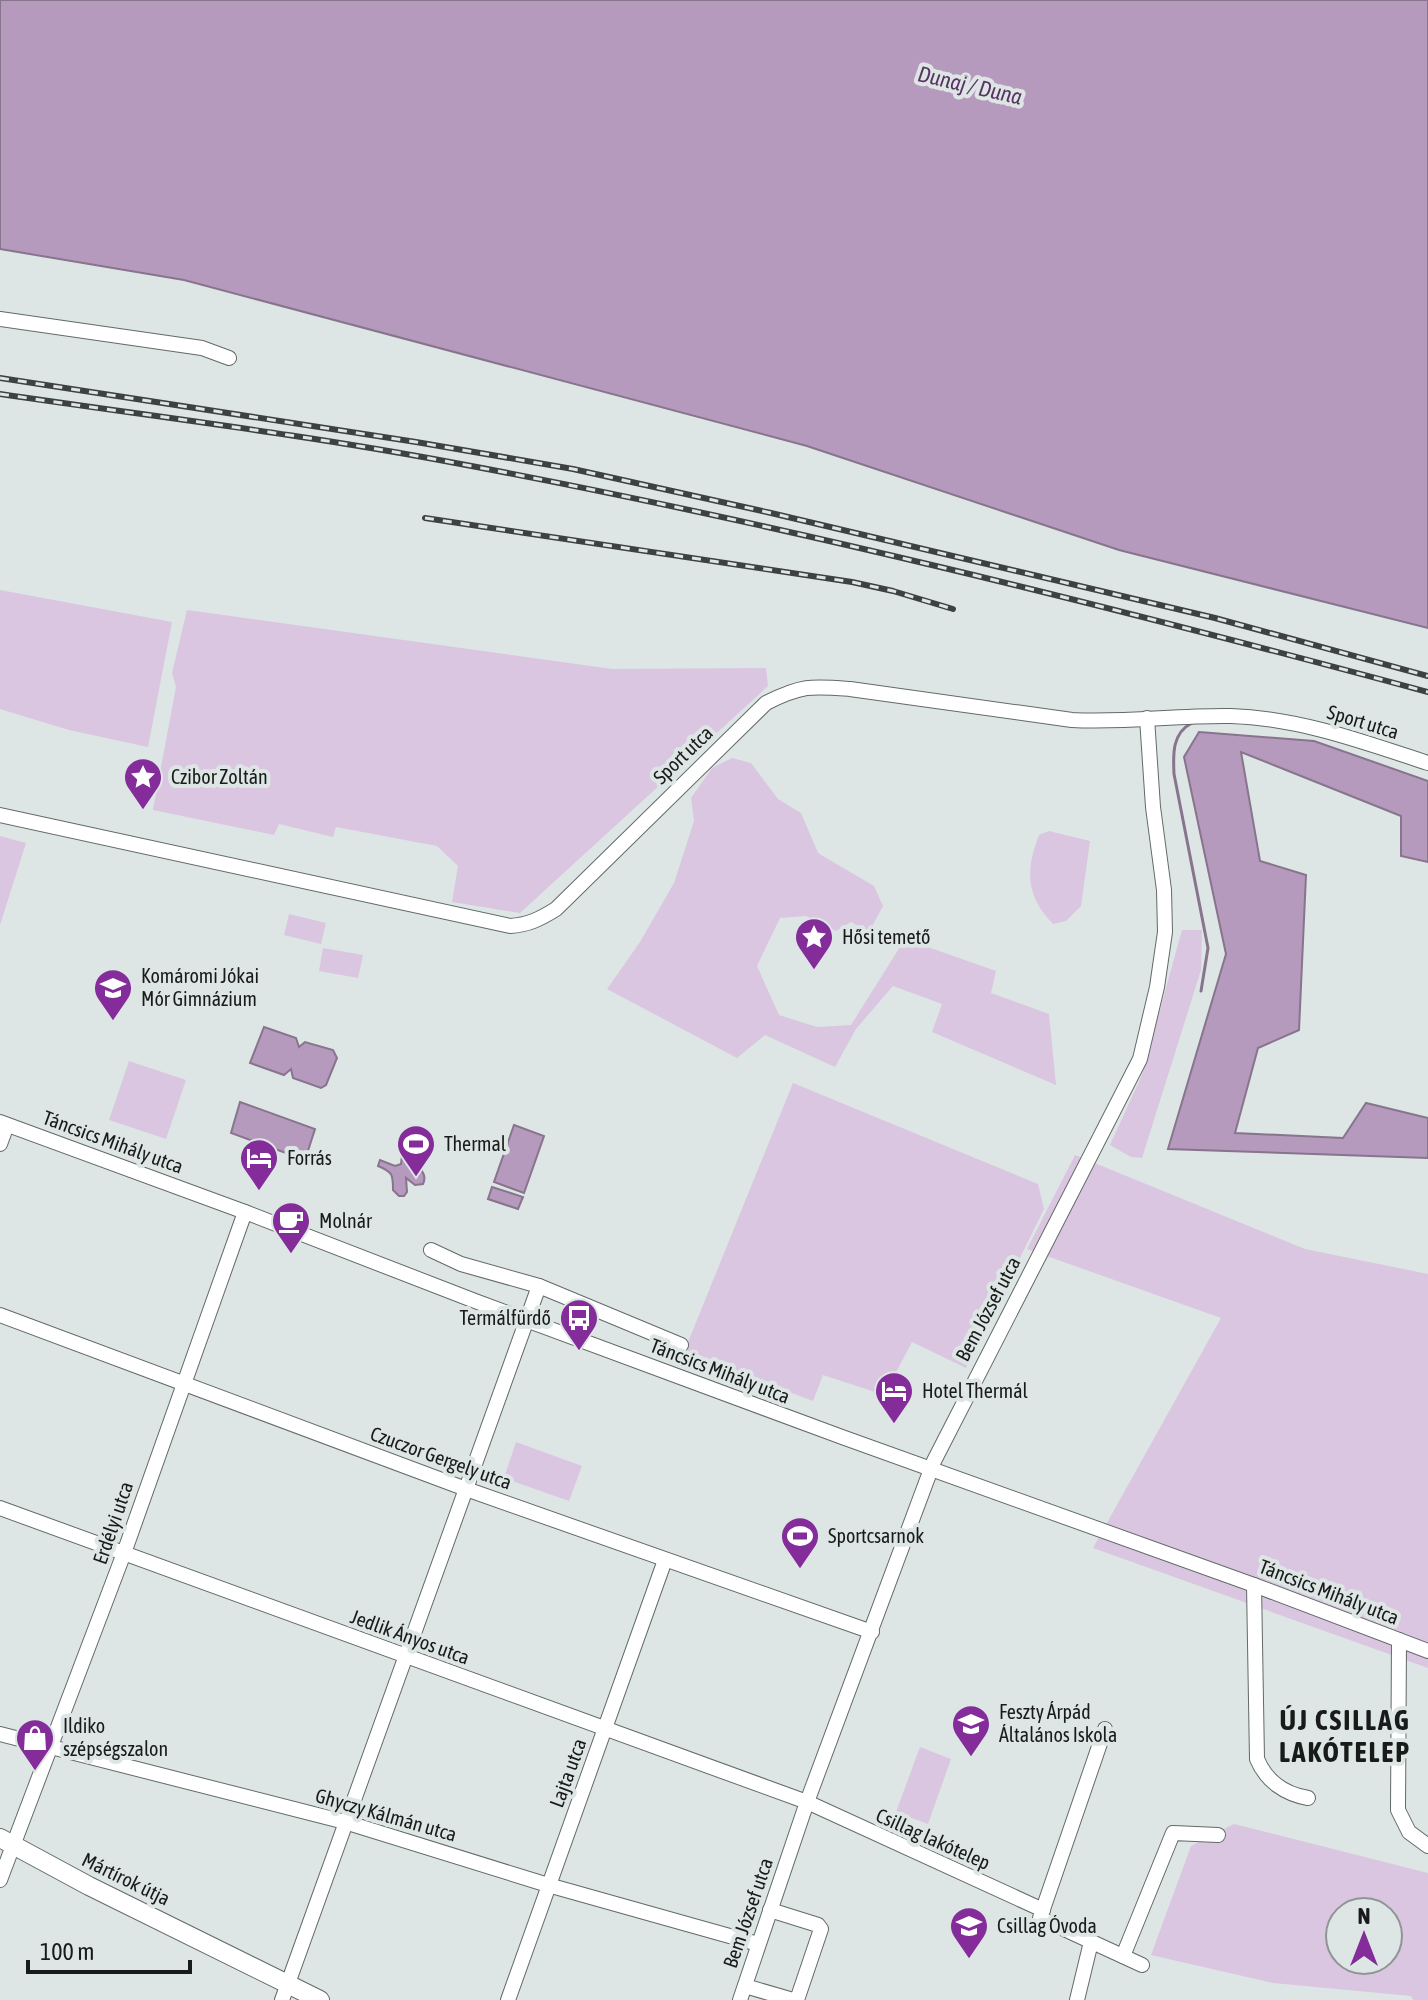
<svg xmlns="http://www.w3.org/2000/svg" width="1428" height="2000" font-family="'Asap Condensed',sans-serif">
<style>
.green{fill:#dac6e0;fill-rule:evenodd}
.water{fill:#b69abe;stroke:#87748d;stroke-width:2}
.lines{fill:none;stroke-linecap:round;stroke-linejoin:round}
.stream{stroke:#87748d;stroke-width:3}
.minor-casing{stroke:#636a69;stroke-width:16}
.major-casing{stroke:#636a69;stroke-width:20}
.minor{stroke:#fff;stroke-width:14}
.major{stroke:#fff;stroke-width:18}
.rail-casing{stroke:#3d4140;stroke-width:6}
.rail{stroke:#dde6e4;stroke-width:3;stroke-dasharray:9;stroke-linecap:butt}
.labels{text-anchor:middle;stroke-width:8;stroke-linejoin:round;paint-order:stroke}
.street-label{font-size:20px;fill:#181b1a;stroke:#dde6e4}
.poi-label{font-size:20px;fill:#181b1a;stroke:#dde6e4;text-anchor:start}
.water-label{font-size:22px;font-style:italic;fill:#593364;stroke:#dde6e4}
.district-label{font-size:28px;font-weight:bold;letter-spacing:2px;fill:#181b1a;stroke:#dde6e4}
</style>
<rect width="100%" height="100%" fill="#dde6e4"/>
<g class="green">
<polygon points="0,590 172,622 148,747 69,730 0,709"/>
<polygon points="187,610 612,669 766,668 768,686 520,913 452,902 458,866 437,846 336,827 333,837 279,824 274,835 153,810 176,687 172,673"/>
<polygon points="732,758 751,763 778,799 801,813 818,853 874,886 883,906 869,932 851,922 836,931 806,916 780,918 757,966 779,1015 817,1027 851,1025 905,939 996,971 991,993 1049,1014 1056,1085 932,1032 942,1004 893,986 856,1029 835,1067 765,1035 737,1058 607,989 640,942 674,883 694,821 691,798 712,768"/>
<path d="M1049,831L1090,841L1081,906L1066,921L1053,924C1026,896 1025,871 1039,835Z"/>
<polygon points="0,836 26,843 0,925"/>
<polygon points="289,914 326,923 321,944 284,935"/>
<polygon points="1182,930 1202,930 1201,970 1142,1158 1131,1157 1110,1145 1142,1075"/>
<polygon points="323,948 363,955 358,978 319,971"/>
<polygon points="129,1061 186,1080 166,1139 109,1120"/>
<polygon points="793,1083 1038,1184 1044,1209 966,1368 912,1342 884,1395 823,1375 813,1401 684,1352"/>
<polygon points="1075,1155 1305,1249 1428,1274 1428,1668 1093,1548 1221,1318 1027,1249"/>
<polygon points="516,1442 582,1466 569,1501 504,1478"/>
<polygon points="920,1747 951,1759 928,1824 896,1812"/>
<path d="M1234,1824L1428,1873V2000H1413L1411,1996L1273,1983L1151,1955L1191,1846ZM1340,1912H1388V1960H1340Z"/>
</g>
<g class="water">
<polygon points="0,0 1428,0 1428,628 1119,550 807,446 184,280 0,249"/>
<polygon points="1199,732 1314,741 1428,781 1428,862 1401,856 1401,816 1241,752 1260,861 1306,875 1299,1030 1258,1048 1235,1133 1343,1138 1366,1103 1428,1118 1428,1158 1168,1149 1226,954 1184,757"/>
<polygon points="264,1027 296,1038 299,1047 305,1042 333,1050 337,1058 326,1085 321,1088 293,1078 291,1069 284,1075 250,1063"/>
<polygon points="240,1102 315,1129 305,1160 231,1133"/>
<polygon points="514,1125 544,1136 524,1193 494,1182"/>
<path d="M409,1141L419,1144V1153L415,1161C419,1169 428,1174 423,1184L415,1185L406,1178L407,1192L404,1196H399L393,1190C393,1175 393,1172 378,1166L380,1160L395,1166L401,1164L403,1147Z"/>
<polygon points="492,1187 523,1197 518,1209 488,1199"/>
</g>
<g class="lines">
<path class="stream" d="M1192,723C1172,733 1173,754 1174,774L1208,948L1201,991"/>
<g class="minor-casing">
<g id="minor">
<polyline points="0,319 202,348 229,358"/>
<path d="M0,815L510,926C528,925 540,919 556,909L766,703C802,685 811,686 850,689L1072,720C1125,723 1178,715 1231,716C1299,718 1364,742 1428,763"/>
<polyline points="0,1122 245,1212 475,1301 842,1437 1254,1585 1428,1651"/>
<polyline points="0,1144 7,1125"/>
<polyline points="431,1250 461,1264 539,1286"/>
<polyline points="0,1315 466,1489 872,1632"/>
<polyline points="0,1508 807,1802 1043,1910"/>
<path d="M1254,1585L1257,1759C1266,1781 1285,1794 1308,1798"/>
<polyline points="1399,1640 1398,1810 1409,1832 1428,1846"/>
<polyline points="1105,1729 1040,1918 1142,1965"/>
<polyline points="0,1734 345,1822 548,1885 758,1944"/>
<polyline points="0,1880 124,1553 245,1212"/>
<polyline points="770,1910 818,1925 821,1929 798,1997 794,2000"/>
<polyline points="1123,1956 1173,1833 1218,1835"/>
<polyline points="745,1986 793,2000"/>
<polyline points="282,2000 539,1286 681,1345"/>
<polyline points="508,2000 665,1560"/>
<polyline points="740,2000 807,1802 934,1461 1140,1059 1157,987 1165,932 1164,890 1153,807 1147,718"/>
<polyline points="1077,2000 1091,1942"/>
</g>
</g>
<g class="major-casing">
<polyline id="major" points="0,1838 89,1886 320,2000"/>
</g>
<use href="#minor" class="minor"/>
<use href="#major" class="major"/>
<g class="rail-casing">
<g id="rail">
<polyline points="0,378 416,442 573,469 771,513 1215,618 1428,676"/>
<path d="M0,394C150,416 301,434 450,462C779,523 1105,605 1428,692"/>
<polyline points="425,518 852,582 893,591 953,609"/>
</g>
</g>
<use href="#rail" class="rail"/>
</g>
<defs>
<g id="sight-pin" transform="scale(2)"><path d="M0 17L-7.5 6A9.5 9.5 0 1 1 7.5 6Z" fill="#832c9a" stroke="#dde6e4"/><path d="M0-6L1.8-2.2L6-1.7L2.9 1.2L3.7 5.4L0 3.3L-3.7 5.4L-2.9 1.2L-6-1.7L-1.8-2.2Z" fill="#fff"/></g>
<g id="school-pin" transform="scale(2)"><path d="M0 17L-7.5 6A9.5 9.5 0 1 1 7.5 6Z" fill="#832c9a" stroke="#dde6e4"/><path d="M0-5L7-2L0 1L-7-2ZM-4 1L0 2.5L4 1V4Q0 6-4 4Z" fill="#fff"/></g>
<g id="stadium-pin" transform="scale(2)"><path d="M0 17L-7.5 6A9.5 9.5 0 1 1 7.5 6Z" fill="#832c9a" stroke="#dde6e4"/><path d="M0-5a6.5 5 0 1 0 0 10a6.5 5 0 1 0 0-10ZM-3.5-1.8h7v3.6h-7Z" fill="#fff"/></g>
<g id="hotel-pin" transform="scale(2)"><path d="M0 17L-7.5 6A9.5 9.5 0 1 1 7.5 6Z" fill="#832c9a" stroke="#dde6e4"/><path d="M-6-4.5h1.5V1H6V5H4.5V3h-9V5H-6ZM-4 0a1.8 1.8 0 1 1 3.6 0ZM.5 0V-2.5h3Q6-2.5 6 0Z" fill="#fff"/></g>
<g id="cafe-pin" transform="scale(2)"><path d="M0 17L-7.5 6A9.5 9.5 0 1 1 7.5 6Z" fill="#832c9a" stroke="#dde6e4"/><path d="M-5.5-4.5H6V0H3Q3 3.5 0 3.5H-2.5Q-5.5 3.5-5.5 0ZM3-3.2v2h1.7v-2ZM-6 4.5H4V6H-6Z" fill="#fff"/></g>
<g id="bus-pin" transform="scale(2)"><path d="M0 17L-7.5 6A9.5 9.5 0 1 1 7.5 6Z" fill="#832c9a" stroke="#dde6e4"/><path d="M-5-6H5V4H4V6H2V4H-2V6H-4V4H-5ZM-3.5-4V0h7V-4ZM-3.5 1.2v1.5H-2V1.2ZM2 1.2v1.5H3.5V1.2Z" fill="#fff"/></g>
<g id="shop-pin" transform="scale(2)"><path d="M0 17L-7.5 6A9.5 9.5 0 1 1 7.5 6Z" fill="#832c9a" stroke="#dde6e4"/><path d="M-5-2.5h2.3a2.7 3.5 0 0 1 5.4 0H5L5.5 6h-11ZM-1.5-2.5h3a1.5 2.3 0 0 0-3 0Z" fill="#fff"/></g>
</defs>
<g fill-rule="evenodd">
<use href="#sight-pin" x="143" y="777"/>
<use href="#sight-pin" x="814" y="937"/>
<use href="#school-pin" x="113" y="988"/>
<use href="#stadium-pin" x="416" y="1144"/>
<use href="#hotel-pin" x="259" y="1158"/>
<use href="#cafe-pin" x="291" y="1221"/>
<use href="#bus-pin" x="579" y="1318"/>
<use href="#hotel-pin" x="894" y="1391"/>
<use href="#stadium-pin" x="800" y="1536"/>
<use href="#school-pin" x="971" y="1724"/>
<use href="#shop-pin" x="35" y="1738"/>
<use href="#school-pin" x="969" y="1926"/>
</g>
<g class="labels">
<g class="street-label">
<text transform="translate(1363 722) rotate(17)" y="7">Sport utca</text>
<text transform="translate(683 755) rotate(-44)" y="7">Sport utca</text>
<text transform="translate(113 1142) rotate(20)" y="7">Táncsics Mihály utca</text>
<text transform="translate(988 1309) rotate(-62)" y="7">Bem József utca</text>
<text transform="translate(720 1371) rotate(21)" y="7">Táncsics Mihály utca</text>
<text transform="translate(441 1458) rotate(20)" y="7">Czuczor Gergely utca</text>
<text transform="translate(113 1523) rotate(-71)" y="7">Erdélyi utca</text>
<text transform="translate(1329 1592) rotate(21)" y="7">Táncsics Mihály utca</text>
<text transform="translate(410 1637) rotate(20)" y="7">Jedlik Ányos utca</text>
<text transform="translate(568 1773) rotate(-70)" y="7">Lajta utca</text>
<text transform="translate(386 1815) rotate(16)" y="7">Ghyczy Kálmán utca</text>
<text transform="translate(933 1839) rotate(24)" y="7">Csillag lakótelep</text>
<text transform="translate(126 1879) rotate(26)" y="7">Mártírok útja</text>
<text transform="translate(748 1913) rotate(-71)" y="7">Bem József utca</text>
</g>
<g class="poi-label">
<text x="171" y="784">Czibor Zoltán</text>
<text x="842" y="944">Hősi temető</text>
<text x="141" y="983">Komáromi Jókai<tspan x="141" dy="23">Mór Gimnázium</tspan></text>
<text x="444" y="1151">Thermal</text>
<text x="287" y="1165">Forrás</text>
<text x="319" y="1228">Molnár</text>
<text x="551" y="1325" text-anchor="end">Termálfürdő</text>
<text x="922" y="1398">Hotel Thermál</text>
<text x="828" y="1543">Sportcsarnok</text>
<text x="999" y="1719">Feszty Árpád<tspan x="999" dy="23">Általános Iskola</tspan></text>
<text x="63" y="1733">Ildiko<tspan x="63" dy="23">szépségszalon</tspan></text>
<text x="997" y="1933">Csillag Óvoda</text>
</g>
<g class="water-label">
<text transform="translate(970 85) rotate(13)" y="8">Dunaj / Duna</text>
</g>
<g class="district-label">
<text x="1345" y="1730">ÚJ CSILLAG<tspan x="1345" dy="32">LAKÓTELEP</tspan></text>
</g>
</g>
<g transform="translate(1364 1936)"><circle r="38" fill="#dde6e4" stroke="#8e9593" stroke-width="2"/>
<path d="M0-6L14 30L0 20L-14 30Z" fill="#832c9a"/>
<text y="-12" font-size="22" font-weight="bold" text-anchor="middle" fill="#181b1a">N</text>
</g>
<path d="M28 1960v12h162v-12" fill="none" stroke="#181b1a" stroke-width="4"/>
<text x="40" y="1960" font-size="24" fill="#181b1a" stroke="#dde6e4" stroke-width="6" paint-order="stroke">100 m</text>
</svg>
